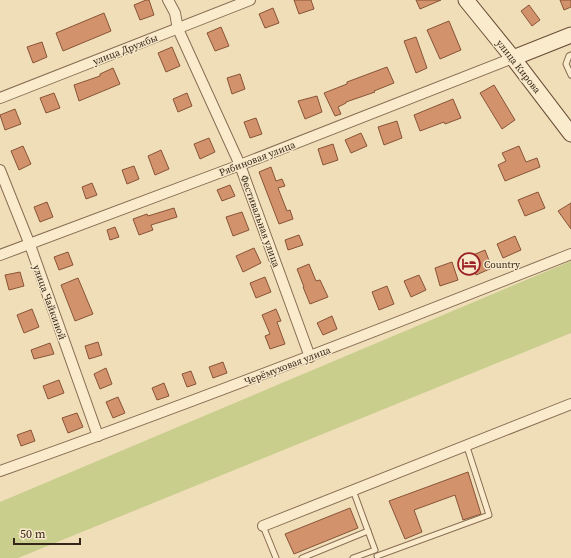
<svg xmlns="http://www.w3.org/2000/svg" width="571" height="558" font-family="'Source Serif 4',serif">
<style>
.green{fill:#c9ce8d}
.building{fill:#d2936c;stroke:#885437}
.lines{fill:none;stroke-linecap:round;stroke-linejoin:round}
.service-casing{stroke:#886d53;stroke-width:7}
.minor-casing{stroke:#886d53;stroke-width:12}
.secondary-casing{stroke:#694e37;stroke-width:17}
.service{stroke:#fbebcd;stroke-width:5}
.minor{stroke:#fbebcd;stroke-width:10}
.secondary{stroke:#fbebcd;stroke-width:15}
.labels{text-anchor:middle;stroke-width:3;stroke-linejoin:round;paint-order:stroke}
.street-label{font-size:10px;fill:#352619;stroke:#f7e8c9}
.poi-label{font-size:10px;fill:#352619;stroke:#f7e8c9;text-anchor:start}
</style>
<rect width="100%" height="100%" fill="#f0deb9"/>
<polygon class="green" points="571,261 571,333 18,558 0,558 0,502"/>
<g class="building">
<polygon points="146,0 149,0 154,15 140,20 134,5"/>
<polygon points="294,0 311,0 314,9 299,14"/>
<polygon points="416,0 441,0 420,9"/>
<polygon points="560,0 571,0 571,7 564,10"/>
<polygon points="529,5 540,20 532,26 521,11"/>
<polygon points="273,8 279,23 265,28 259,14"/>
<polygon points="104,13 111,31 63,51 56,33"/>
<polygon points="449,21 461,50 440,59 427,30"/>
<polygon points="221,27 229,46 215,51 207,33"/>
<polygon points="416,37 427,68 416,73 404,41"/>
<polygon points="42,42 47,57 33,63 27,47"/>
<polygon points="172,47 180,66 166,72 158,53"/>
<polygon points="387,67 394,83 374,91 375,92 346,102 346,103 338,107 341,114 335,116 324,93 347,84 347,82"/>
<polygon points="113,68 120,84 79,101 74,85 100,76 100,74"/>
<polygon points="240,74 245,89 232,94 227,78"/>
<polygon points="494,85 515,120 502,129 480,93"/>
<polygon points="54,93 60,108 46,113 40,98"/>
<polygon points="187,93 192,106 178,112 173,99"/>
<polygon points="317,96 322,112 305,119 298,101"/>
<polygon points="453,99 461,118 445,124 444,122 420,131 414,115"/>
<polygon points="15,109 21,124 5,130 0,115"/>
<polygon points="256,118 262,134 250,138 244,122"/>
<polygon points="397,121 402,138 384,145 378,127"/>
<polygon points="361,133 367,146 351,153 345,140"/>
<polygon points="209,138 215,152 200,159 194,144"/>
<polygon points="333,144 338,160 323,165 318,149"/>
<polygon points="23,146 31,164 19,170 11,151"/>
<polygon points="519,146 526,162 537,158 540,167 505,181 498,165 506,161 502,153"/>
<polygon points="161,150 169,169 155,175 148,156"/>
<polygon points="134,166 139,179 127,184 122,170"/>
<polygon points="271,167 276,181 282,179 285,186 278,188 287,211 290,210 293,219 279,224 259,172"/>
<polygon points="92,183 97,195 86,199 82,187"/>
<polygon points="230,185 235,196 222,201 217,190"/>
<polygon points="538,192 545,208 525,216 518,200"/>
<polygon points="47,202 53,217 40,222 34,207"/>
<polygon points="571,203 571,229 558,211"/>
<polygon points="174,208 177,217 151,225 153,230 139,235 133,219 147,214 148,216"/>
<polygon points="242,212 249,230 233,236 226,217"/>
<polygon points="115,227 119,237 110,240 107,230"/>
<polygon points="299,235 303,245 288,250 285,240"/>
<polygon points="515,236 521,250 503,258 497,244"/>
<polygon points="254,248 261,263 243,272 236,256"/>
<polygon points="485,250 492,268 476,275 468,257"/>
<polygon points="68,252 73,265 59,270 54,257"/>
<polygon points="452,262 458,280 440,286 435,268"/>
<polygon points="309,264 316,281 320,280 328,297 310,304 303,287 304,287 297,269"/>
<polygon points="20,272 24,286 9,290 5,275"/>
<polygon points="419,275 426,290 411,297 404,281"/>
<polygon points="265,277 271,292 256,298 250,283"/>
<polygon points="78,278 93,314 75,321 61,285"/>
<polygon points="387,286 394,304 379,310 372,292"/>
<polygon points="32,309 39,327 24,333 17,315"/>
<polygon points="276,309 281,321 277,322 285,344 270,349 265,336 270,334 262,315"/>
<polygon points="332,316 337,329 323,335 317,323"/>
<polygon points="98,342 102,355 89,359 85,346"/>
<polygon points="50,343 54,354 34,359 31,350"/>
<polygon points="223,362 227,373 213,378 209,367"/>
<polygon points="106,368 112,384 100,389 94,374"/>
<polygon points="191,371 196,384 187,387 182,374"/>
<polygon points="59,380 64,393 48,399 43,386"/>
<polygon points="164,383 169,396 157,400 152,388"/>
<polygon points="118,397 125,413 113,418 106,402"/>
<polygon points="77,413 83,427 68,433 62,418"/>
<polygon points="31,430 35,441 21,446 17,435"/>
<polygon points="468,472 481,514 463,520 455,495 414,510 422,532 405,539 389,501"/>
<polygon points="350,508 358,528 294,554 285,534"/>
</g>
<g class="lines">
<g class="service-casing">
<g id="service">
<polyline points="571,55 569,56 566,64 571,75"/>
<polyline points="263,526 276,558"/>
<polyline points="377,556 489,515 467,447"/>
<polyline points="302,558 368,531 353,490"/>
<polyline points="353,558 375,550 368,531"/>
</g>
</g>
<g class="minor-casing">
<g id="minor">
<polyline points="168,0 175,13 178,29 240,165 310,357"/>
<polyline points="0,98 250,0"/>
<polyline points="0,170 30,245 98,436"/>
<polyline points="0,255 240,165 513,58"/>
<path d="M0,471C192,403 382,329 571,254"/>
<polyline points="263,526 571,404"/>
</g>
</g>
<g class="secondary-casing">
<g id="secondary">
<polyline points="466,0 513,58 571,134"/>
<polyline points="513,58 571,35"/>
</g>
</g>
<use href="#service" class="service"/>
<use href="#minor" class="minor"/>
<use href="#secondary" class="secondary"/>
</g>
<defs>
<g id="hotel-ring" transform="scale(1.15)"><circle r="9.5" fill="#f7e8c9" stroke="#9b1f25" stroke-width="1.5"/><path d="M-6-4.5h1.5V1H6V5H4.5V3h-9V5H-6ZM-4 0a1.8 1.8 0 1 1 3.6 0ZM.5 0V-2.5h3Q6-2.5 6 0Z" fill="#9b1f25"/></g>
</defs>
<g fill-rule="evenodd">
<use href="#hotel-ring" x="469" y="264"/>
</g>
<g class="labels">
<g class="street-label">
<text transform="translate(125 49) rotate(-21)" y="4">улица Дружбы</text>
<text transform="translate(519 66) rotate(52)" y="4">улица Кирова</text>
<text transform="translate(257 158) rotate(-21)" y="4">Рябиновая улица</text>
<text transform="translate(261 221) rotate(70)" y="4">Фестивальная улица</text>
<text transform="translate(50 302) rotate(70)" y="4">улица Чайкиной</text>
<text transform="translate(287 365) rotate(-21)" y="4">Черёмуховая улица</text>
</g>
<g class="poi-label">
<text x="484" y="268">Country</text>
</g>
</g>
<path d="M14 538v6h66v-6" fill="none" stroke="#352619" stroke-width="2"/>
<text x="20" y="538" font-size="12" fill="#352619" stroke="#f7e8c9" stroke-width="3" paint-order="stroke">50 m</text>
</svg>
